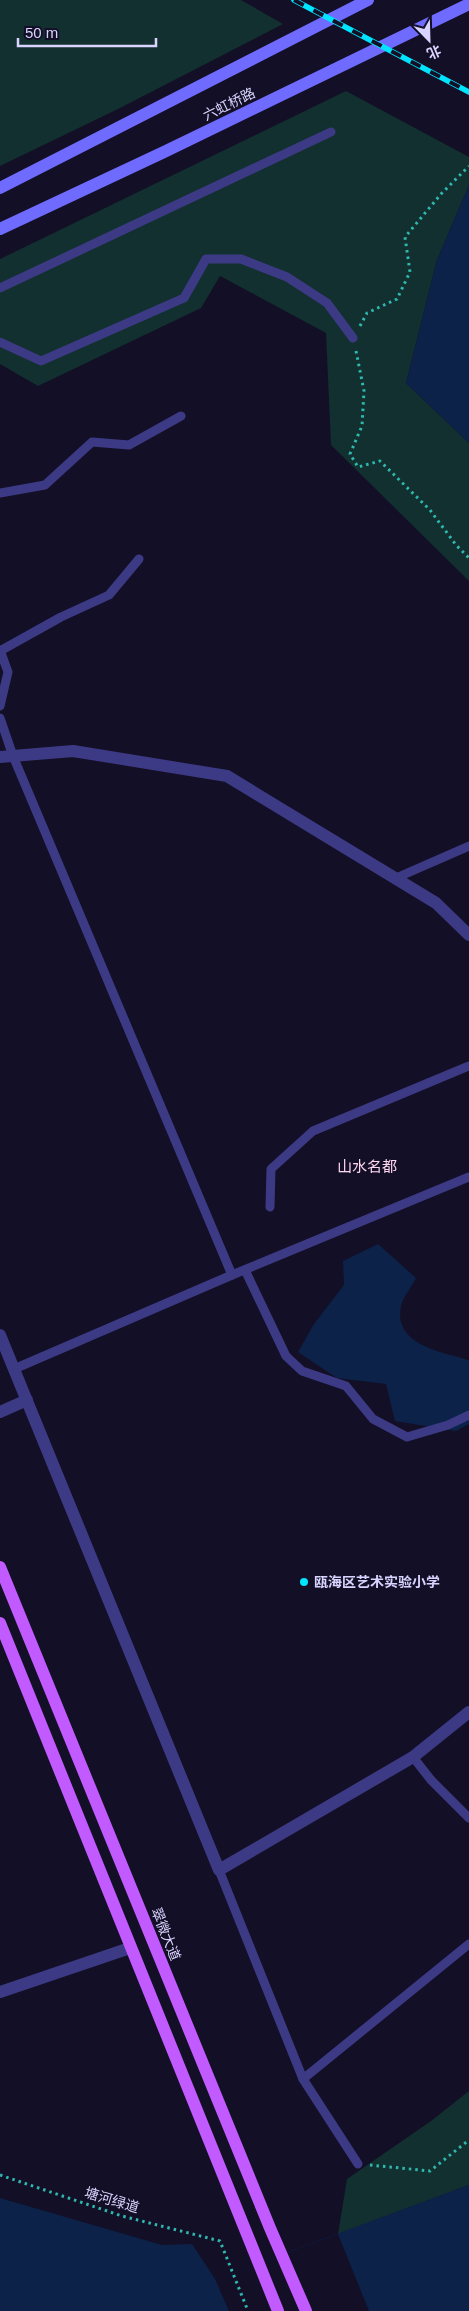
<svg xmlns="http://www.w3.org/2000/svg" width="469" height="2311" font-family="Helvetica,'Noto Sans SC',sans-serif">
<style>
.green{fill:#12302f}
.water{fill:#0c2248}
.pier{fill:#130f26}
.lines{fill:none;stroke-linecap:round;stroke-linejoin:round}
.path{stroke:#2fb8b0;stroke-width:3;stroke-dasharray:2.5 4;stroke-linecap:butt}
.service{stroke:#3d3a85;stroke-width:9}
.minor{stroke:#3d3a85;stroke-width:12}
.secondary{stroke:#6f6bff;stroke-width:12}
.primary{stroke:#c25bff;stroke-width:12}
.rail-casing{stroke:#00e5ff;stroke-width:5.5}
.rail{stroke:#130f26;stroke-width:4;stroke-dasharray:11;stroke-linecap:butt}
.poi-dot{fill:#00e5ff;stroke:#130f26;stroke-width:2}
.labels{text-anchor:middle;stroke-width:4;stroke-linejoin:round;paint-order:stroke}
.street-label{font-size:14px;fill:#d9d4ff;stroke:#130f26}
.poi-label{font-size:14px;font-weight:bold;fill:#d9d4ff;stroke:#130f26;text-anchor:start}
.neighbourhood-label{font-size:15px;fill:#ffd6f0;stroke:#130f26}
</style>
<rect width="100%" height="100%" fill="#130f26"/>
<g class="green">
<polygon points="0,0 241,0 283,24 118,109 0,166"/>
<polygon points="346,91 469,157 469,185 437,260 406,383 469,443 469,581 331,445 326,333 220,276 201,308 38,386 0,364 0,259"/>
<polygon points="469,2091 469,2185 338,2234 347,2179 431,2121"/>
</g>
<g class="water">
<polygon points="469,185 469,443 406,383 437,260"/>
<path d="M378,1244L416,1278C412,1286 403,1297 401,1306C393,1345 442,1352 469,1360V1424L456,1431L395,1421L386,1384L337,1378L298,1352L314,1324L344,1285L343,1261Z"/>
<polygon points="469,2185 469,2311 0,2311 0,2198 162,2245 192,2244 215,2279"/>
</g>
<polygon class="pier" points="338,2234 369,2311 229,2311 215,2279"/>
<g class="lines">
<g class="path">
<polyline points="360,326 367,313 397,299 410,272 405,237 441,194 469,166"/>
<polyline points="356,351 364,391 362,426 350,454 358,467 380,461 430,510 456,545 469,558"/>
<polyline points="370,2165 430,2171 469,2140"/>
<polyline points="0,2175 122,2216 220,2241 248,2311"/>
</g>
<g class="service">
<polyline points="0,288 331,132"/>
<polyline points="0,342 41,361 184,298 206,259 241,259 287,277 327,303 353,338"/>
<polyline points="0,493 45,485 92,442 129,445 181,416"/>
<polyline points="0,650 8,672 0,706"/>
<polyline points="0,651 61,617 109,595 139,559"/>
<polyline points="0,718 13,756 232,1275 14,1369"/>
<polyline points="396,878 469,846"/>
<polyline points="270,1207 271,1169 313,1131 469,1066"/>
<polyline points="245,1270 286,1356 302,1371 346,1386 373,1419 407,1437 448,1425 469,1415"/>
<polyline points="232,1275 469,1177"/>
<polyline points="413,1757 431,1780 469,1818"/>
<polyline points="219,1870 303,2079 358,2164"/>
<polyline points="303,2079 469,1944"/>
</g>
<g class="minor">
<polyline points="0,757 73,751 227,776 436,903 469,935"/>
<polyline points="0,1335 219,1870 413,1757 469,1712"/>
<polyline points="0,1412 27,1400"/>
<polyline points="0,1992 130,1948"/>
</g>
<g class="secondary">
<polyline points="0,188 368,0"/>
<polyline points="0,229 164,152 469,4"/>
</g>
<g class="primary">
<polyline points="0,1567 270,2228 306,2311"/>
<polyline points="0,1623 278,2311"/>
</g>
<g class="rail-casing">
<polyline id="rail" points="294,0 469,92"/>
</g>
<use href="#rail" class="rail"/>
</g>
<circle class="poi-dot" cx="304" cy="1582" r="5"/>
<g class="labels">
<g class="street-label">
<text transform="translate(229 104) rotate(-26)" y="5">六虹桥路</text>
<text transform="translate(166 1934) rotate(68)" y="5">翠微大道</text>
<text transform="translate(112 2200) rotate(17)" y="5">塘河绿道</text>
</g>
<g class="poi-label">
<text x="314" y="1587">瓯海区艺术实验小学</text>
</g>
<g class="neighbourhood-label">
<text x="367" y="1172">山水名都</text>
</g>
</g>
<g transform="translate(429 40) rotate(157)" stroke="#130f26" stroke-width="4" paint-order="stroke">
<path d="M0-4L9 19L0 12L-9 19Z" fill="#d9d4ff"/>
<text y="-8" font-size="14" font-weight="bold" text-anchor="middle" fill="#d9d4ff">北</text>
</g>
<path d="M18 38v8h138v-8" fill="none" stroke="#d9d4ff" stroke-width="2.5"/>
<text x="25" y="38" font-size="15" fill="#d9d4ff" stroke="#130f26" stroke-width="4" paint-order="stroke">50 m</text>
</svg>
